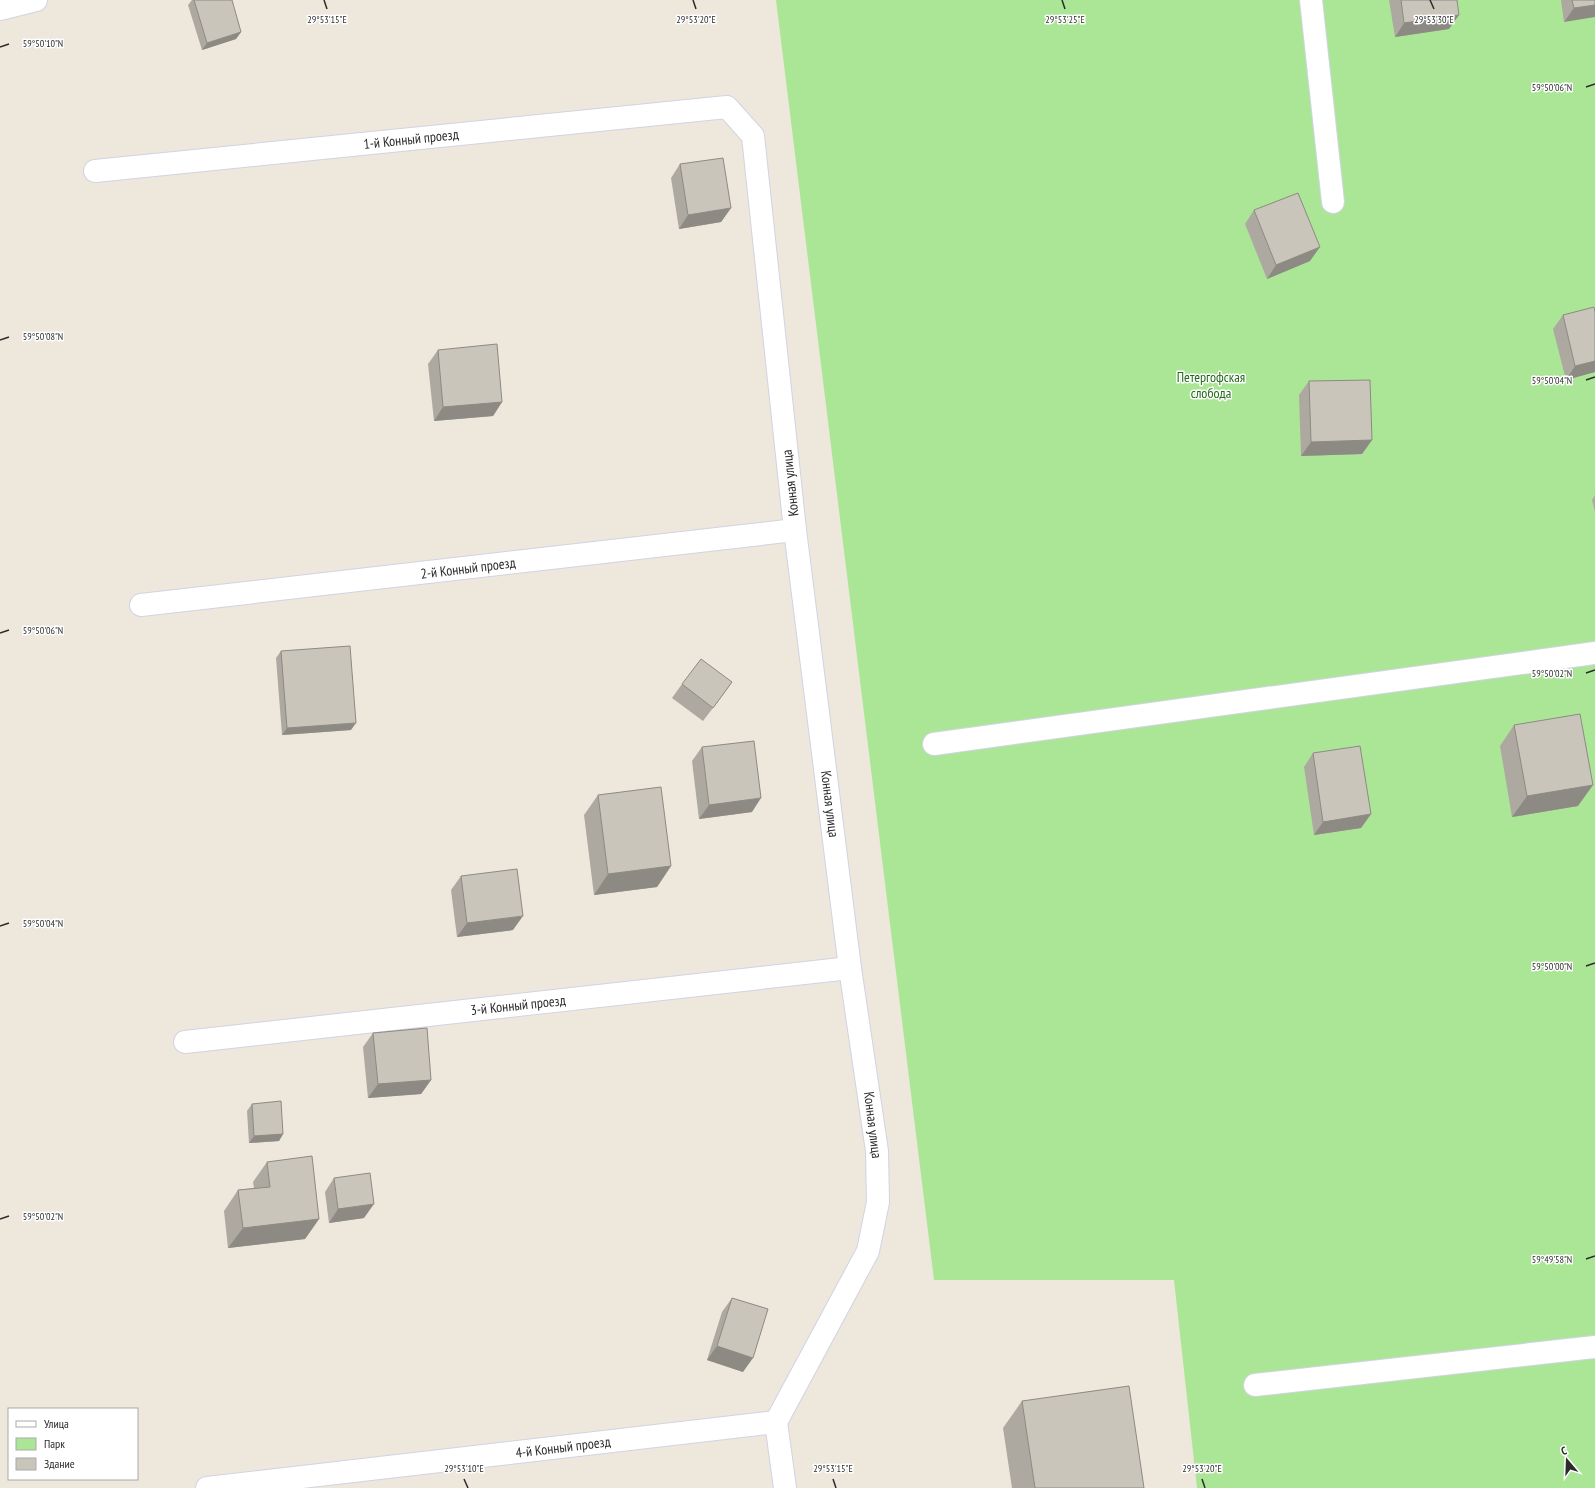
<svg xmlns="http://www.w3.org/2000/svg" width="1595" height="1488" font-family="'PT Sans Narrow',sans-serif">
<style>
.green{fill:#abe697}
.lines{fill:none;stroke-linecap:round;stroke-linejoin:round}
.minor-casing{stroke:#d2d3e4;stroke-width:24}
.minor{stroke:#fff;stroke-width:22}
.wall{fill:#ada9a1}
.shaded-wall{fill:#8d8a83}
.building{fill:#c9c5bb;stroke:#8d8a83}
.ticks{fill:none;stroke:#2b2b2b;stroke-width:1.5}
.labels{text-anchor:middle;stroke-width:3;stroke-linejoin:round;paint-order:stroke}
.street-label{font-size:14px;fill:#2b2b2b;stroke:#fff}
.park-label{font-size:14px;fill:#216b17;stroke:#fff}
.ticks-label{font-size:10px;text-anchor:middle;fill:#2b2b2b;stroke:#fff;stroke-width:3;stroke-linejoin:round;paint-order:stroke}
</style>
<rect width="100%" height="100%" fill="#ede7dc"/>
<polygon class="green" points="776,0 1595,0 1595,1488 1197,1488 1174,1280 934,1280"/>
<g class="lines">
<g class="minor-casing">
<g id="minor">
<polyline points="1311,0 1333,202"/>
<polyline points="0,9 36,0"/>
<polyline points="95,171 727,107 753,136 795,530 850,968 877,1151 878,1202 868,1251 776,1422 785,1488"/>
<polyline points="141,605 795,530"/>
<polyline points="934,744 1595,653"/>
<polyline points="185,1042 850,968"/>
<polyline points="1255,1385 1595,1347"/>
<polyline points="207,1488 776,1422"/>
</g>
</g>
<use href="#minor" class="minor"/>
</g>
<g class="wall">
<polygon points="192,0 194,0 241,32 236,39 202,50 188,5"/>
<polygon points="1389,0 1457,0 1449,29 1395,37"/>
<polygon points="1561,0 1595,0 1564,22"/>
<polygon points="680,164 731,208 721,222 679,229 671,178"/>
<polygon points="1254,210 1310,261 1267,279 1245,224"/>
<polygon points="1595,312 1595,372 1566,380 1553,329 1563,315"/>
<polygon points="438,350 502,402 493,416 434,421 428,364"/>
<polygon points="1309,381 1372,440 1362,454 1301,456 1299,395"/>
<polygon points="1595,495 1595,512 1592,500"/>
<polygon points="281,651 351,730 282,735 276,658"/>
<polygon points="732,682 722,696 703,721 672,698 682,684"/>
<polygon points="1514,725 1578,806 1512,817 1500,746"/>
<polygon points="702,747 752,812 699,819 692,761"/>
<polygon points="1313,753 1371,814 1361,828 1314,835 1304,767"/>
<polygon points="598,795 671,866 657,887 594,895 584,815"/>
<polygon points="461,876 513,930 457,937 451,890"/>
<polygon points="373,1033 431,1080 421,1094 368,1098 363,1047"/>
<polygon points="252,1104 283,1134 279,1141 249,1143 247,1111"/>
<polygon points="267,1162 319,1219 305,1239 228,1248 224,1211 238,1190 254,1188 253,1182"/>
<polygon points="334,1178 364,1218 329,1223 325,1192"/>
<polygon points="732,1298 743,1372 707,1360 722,1312"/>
<polygon points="1022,1401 1144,1488 1012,1488 1003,1428"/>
</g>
<g class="shaded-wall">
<polygon points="1595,5 1595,17 1564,22 1574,8"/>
<polygon points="1459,15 1449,29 1395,37 1404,23"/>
<polygon points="241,32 236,39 202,50 207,43"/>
<polygon points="731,208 721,222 679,229 688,215"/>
<polygon points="1320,247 1310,261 1267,279 1276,265"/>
<polygon points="1595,361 1595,372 1566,380 1575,366"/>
<polygon points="502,402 493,416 434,421 443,407"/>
<polygon points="1372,440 1362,454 1301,456 1311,442"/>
<polygon points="356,723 351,730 282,735 287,728"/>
<polygon points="1593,785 1578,806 1512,817 1527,796"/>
<polygon points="761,798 752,812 699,819 709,805"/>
<polygon points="1371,814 1361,828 1314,835 1323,822"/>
<polygon points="671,866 657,887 594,895 608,874"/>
<polygon points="523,916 513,930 457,937 467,923"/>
<polygon points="431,1080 421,1094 368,1098 378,1084"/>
<polygon points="283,1134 279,1141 249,1143 254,1136"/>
<polygon points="374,1204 364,1218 329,1223 338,1209"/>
<polygon points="319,1219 305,1239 228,1248 243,1228"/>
<polygon points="717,1346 753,1358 743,1372 707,1360"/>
</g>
<g class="building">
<polygon points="194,0 232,0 241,32 207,43"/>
<polygon points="1401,0 1457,0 1459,15 1404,23"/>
<polygon points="1572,0 1595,0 1595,5 1574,8"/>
<polygon points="723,158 731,208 688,215 680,164"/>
<polygon points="1298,193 1320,247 1276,265 1254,210"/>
<polygon points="1594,307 1595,312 1595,361 1575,366 1563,315"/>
<polygon points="497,344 502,402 443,407 438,350"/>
<polygon points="1370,380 1372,440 1311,442 1309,381"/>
<polygon points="350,646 356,723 287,728 281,651"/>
<polygon points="701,659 732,682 713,708 682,684"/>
<polygon points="1580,714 1593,785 1527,796 1514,725"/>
<polygon points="754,741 761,798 709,805 702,747"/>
<polygon points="1360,746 1371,814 1323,822 1313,753"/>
<polygon points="661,787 671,866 608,874 598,795"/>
<polygon points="517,869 523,916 467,923 461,876"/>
<polygon points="427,1028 431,1080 378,1084 373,1033"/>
<polygon points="281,1101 283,1134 254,1136 252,1104"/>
<polygon points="312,1156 319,1219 243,1228 238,1190 270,1187 267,1162"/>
<polygon points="370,1173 374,1204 338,1209 334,1178"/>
<polygon points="732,1298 768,1309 753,1358 717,1346"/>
<polygon points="1129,1386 1144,1488 1035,1488 1022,1401"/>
</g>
<path class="ticks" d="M324,0L327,9M693,0L696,9M1062,0L1065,9M1430,0L1434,9M0,47L9,44M1586,87L1595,84M0,340L9,337M1586,380L1595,377M0,633L9,630M1586,673L1595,670M0,926L9,923M1586,966L1595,963M0,1219L9,1216M1586,1259L1595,1256M464,1479L468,1488M833,1479L836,1488M1202,1479L1205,1488"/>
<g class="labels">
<g class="street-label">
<text transform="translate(411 139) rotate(-6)" y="5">1-й Конный проезд</text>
<text transform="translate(790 483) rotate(-96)" y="5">Конная улица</text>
<text transform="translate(468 568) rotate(-7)" y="5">2-й Конный проезд</text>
<text transform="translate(830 804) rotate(83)" y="5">Конная улица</text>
<text transform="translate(518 1005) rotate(-6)" y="5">3-й Конный проезд</text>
<text transform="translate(873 1125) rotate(83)" y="5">Конная улица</text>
<text transform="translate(563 1447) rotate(-7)" y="5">4-й Конный проезд</text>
</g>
<g class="park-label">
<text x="1211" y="382">Петергофская<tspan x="1211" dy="16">слобода</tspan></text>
</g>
</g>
<g class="ticks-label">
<text x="696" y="23">29°53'20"E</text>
<text x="1434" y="23">29°53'30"E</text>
<text x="327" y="23">29°53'15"E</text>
<text x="1065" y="23">29°53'25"E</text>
<text x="43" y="47">59°50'10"N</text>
<text x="1552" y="91">59°50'06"N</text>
<text x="43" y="340">59°50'08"N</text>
<text x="1552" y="384">59°50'04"N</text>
<text x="43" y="634">59°50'06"N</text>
<text x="1552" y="677">59°50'02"N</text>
<text x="43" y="927">59°50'04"N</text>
<text x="1552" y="970">59°50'00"N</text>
<text x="43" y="1220">59°50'02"N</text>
<text x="1552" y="1263">59°49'58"N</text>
<text x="464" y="1472">29°53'10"E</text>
<text x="833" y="1472">29°53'15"E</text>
<text x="1202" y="1472">29°53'20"E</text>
</g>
<rect x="8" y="1408" width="130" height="72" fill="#ffffff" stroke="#aaaaaa"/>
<rect x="16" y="1421" width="20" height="6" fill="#ffffff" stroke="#aaaaaa"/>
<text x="44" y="1428" font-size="12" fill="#2b2b2b">Улица</text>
<rect x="16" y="1438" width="20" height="12" fill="#abe697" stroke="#aaaaaa"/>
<text x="44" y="1448" font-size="12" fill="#2b2b2b">Парк</text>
<rect x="16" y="1458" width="20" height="12" fill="#c9c5bb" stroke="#aaaaaa"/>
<text x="44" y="1468" font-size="12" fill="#2b2b2b">Здание</text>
<g transform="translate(1567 1460) rotate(341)" stroke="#ffffff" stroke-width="3" paint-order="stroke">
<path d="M0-3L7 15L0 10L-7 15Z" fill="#2b2b2b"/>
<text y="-6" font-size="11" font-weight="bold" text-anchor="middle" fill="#2b2b2b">С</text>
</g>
</svg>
